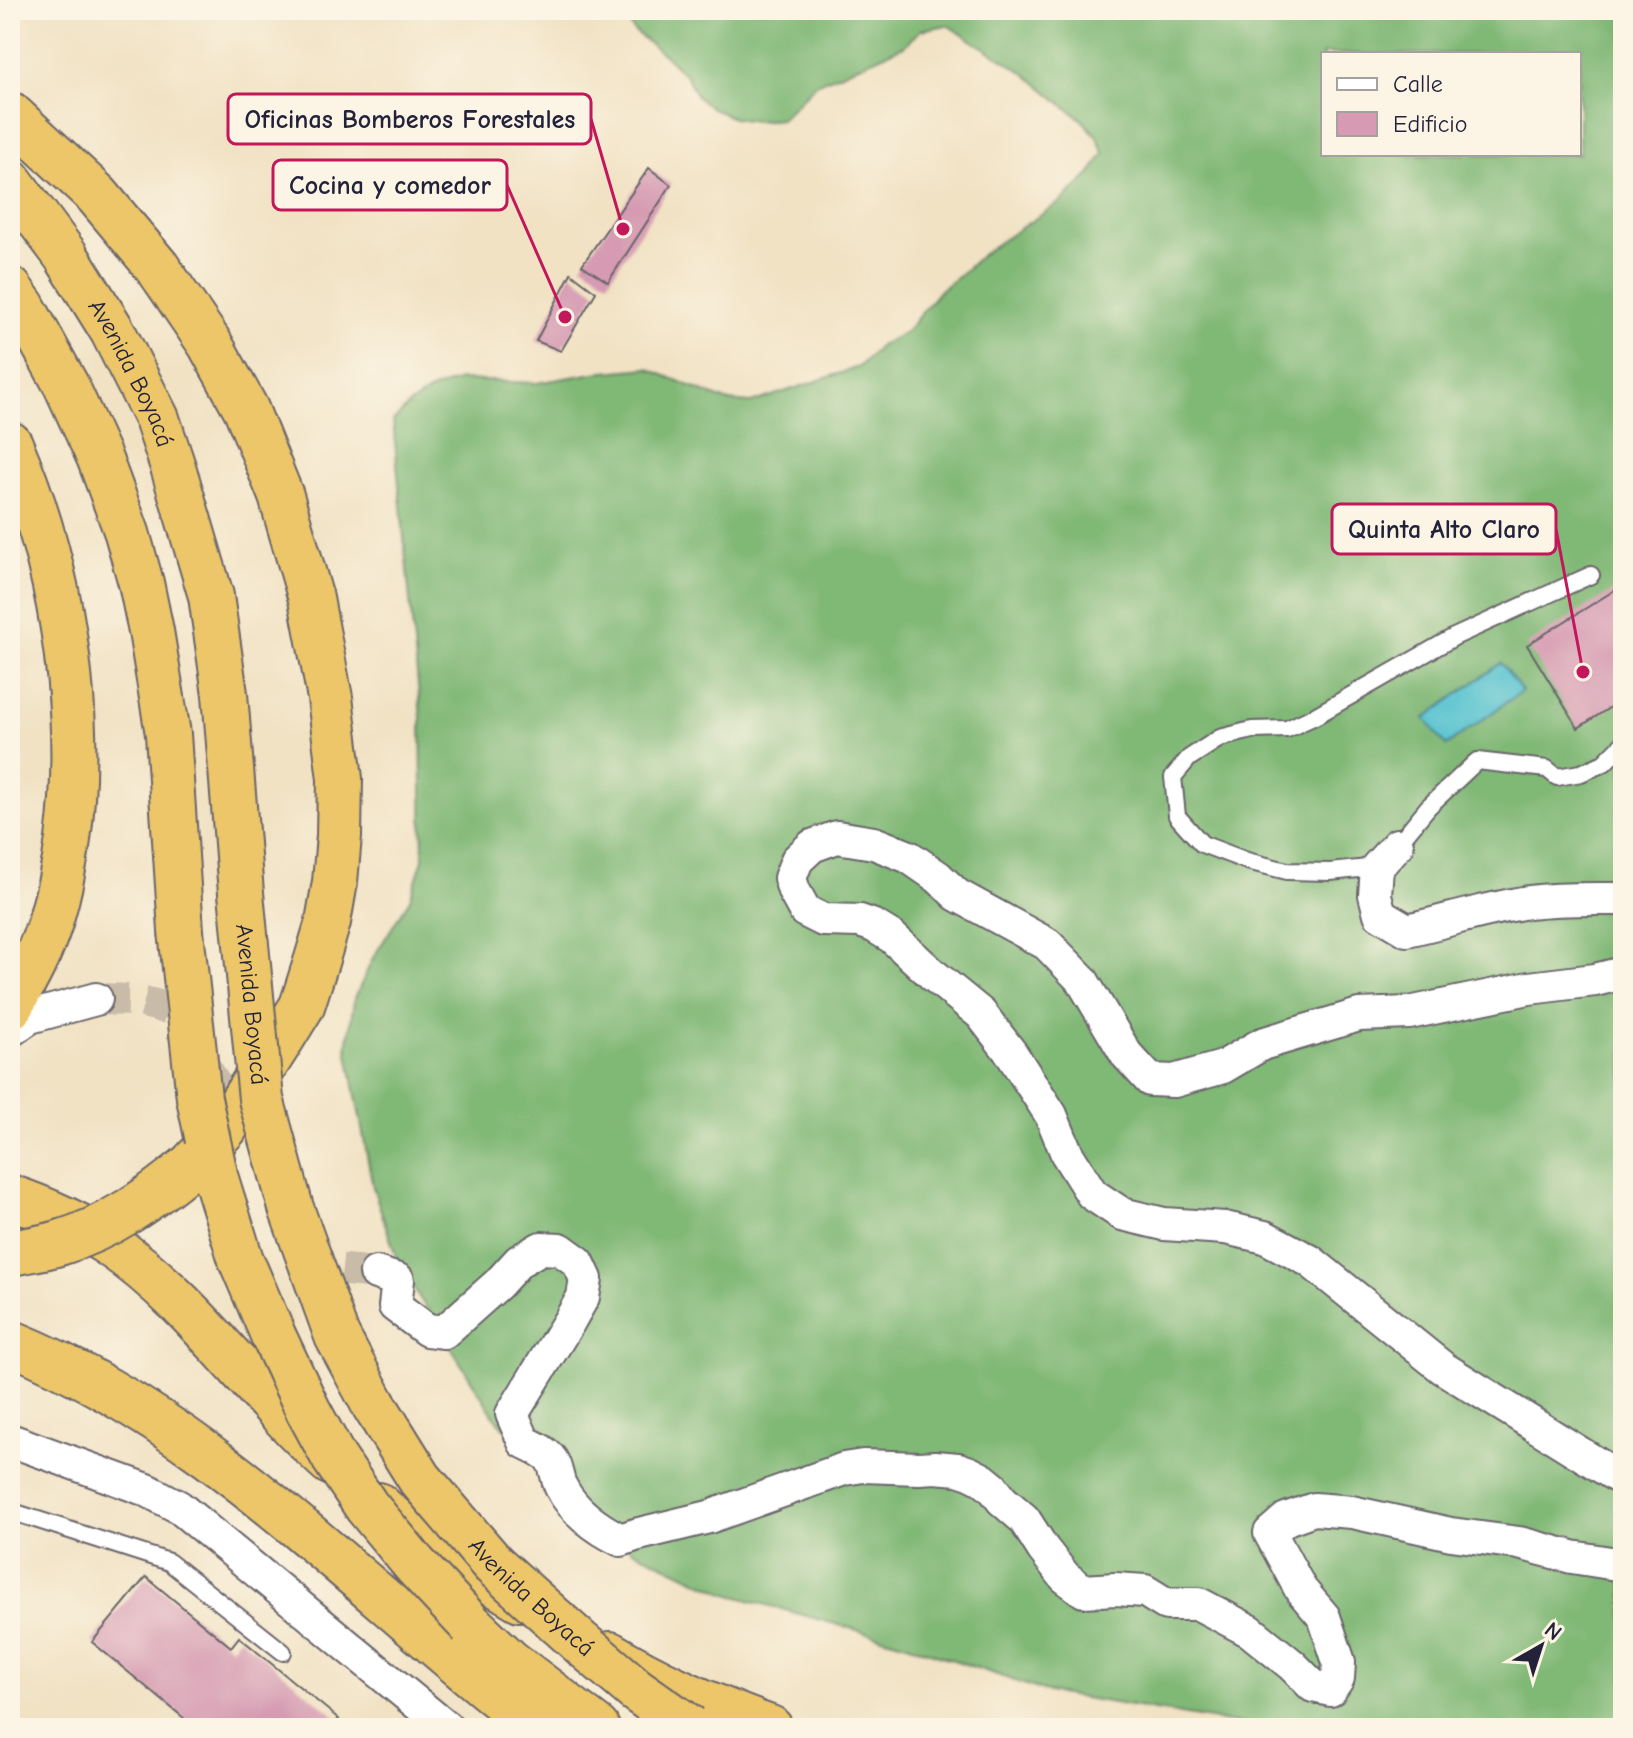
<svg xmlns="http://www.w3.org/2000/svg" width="1633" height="1738" font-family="'Comic Neue',sans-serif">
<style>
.forest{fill:#80b876;stroke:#516d58;stroke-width:2;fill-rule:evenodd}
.water{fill:#57c3d0;stroke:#3c7286;stroke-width:2}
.building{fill:#d69bb2}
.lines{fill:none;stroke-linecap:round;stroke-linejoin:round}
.street-tunnel{stroke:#c8bca9;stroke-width:32;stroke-dasharray:32 16;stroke-linecap:butt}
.lane-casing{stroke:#6a656b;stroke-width:20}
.street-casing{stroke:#6a656b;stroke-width:36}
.highway-casing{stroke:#6a656b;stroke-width:48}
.lane{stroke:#fff;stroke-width:16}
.street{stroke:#fff;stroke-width:32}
.highway{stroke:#ecc669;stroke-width:44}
.highway-bridge-casing{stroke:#6a656b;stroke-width:48;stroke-linecap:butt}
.highway-bridge{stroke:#ecc669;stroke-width:44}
.labels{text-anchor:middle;stroke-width:8;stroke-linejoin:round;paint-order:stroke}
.street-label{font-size:24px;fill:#22223b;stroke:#fcf5e5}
.leader{fill:none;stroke:#c2185b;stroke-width:3}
.callout-dot{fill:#c2185b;stroke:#fcf5e5;stroke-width:3}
.callout{fill:#fcf5e5;stroke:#c2185b;stroke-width:3}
.callout-label{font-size:26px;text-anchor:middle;font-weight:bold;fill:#22223b}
</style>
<rect width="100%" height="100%" fill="#fcf5e5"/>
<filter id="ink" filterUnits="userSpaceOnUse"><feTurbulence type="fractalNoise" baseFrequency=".0125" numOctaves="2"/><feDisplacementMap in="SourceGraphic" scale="16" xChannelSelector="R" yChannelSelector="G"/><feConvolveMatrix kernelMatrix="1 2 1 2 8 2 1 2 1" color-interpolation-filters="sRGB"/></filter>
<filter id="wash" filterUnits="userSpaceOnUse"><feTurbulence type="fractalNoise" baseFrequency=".006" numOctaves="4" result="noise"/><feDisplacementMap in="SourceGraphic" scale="32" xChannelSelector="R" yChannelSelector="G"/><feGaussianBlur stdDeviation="1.8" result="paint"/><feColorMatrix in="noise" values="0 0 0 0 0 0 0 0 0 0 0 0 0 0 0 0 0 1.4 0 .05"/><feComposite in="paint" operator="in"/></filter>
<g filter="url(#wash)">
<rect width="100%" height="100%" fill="#f1e2c4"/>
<path class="forest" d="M621,10H1623V1728H1265L1047,1692L907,1644L724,1593L633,1550L564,1498L494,1416L399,1265L373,1187L347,1048L354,1000L373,958L410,899L423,859L421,717L393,421L410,404L433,389L460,380L537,383L594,373L647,368L726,401L751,403L859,367L880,346L907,331L940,290L960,275L979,257L998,243L1062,201L1090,175L1104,153L1096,135L1082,120L1023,72L947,25L921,30L904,46L816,84L781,119L756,121L733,118L713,109L697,97L687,77L670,60L634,31ZM1323,54H1579V154H1323Z"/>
<polygon class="water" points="1501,663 1522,691 1446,746 1425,718"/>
<g id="blocks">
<g class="building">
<polygon points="649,168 671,185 608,282 582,265"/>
<polygon points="571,273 596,292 561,351 536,341"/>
<polygon points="1623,585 1623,699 1578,728 1527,645"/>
<polygon points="146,1577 231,1647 239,1637 339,1719 331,1728 196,1728 92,1642"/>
</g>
</g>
</g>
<g filter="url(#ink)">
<use href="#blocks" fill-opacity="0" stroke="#6a656b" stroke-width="2"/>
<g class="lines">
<g class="street-tunnel">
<polyline points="96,999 136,1000 167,1008 245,1130"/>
<polyline points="294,1265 376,1273"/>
</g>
<g class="lane-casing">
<g id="lane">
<polyline points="1397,845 1428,807 1477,761 1547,769 1557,777 1581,773 1604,763 1623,744"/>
<polyline points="1377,867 1330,872 1287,871 1247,861 1202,844 1177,816 1173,777 1189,758 1220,738 1252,730 1287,729 1315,716 1454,637 1591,575"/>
<polyline points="10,1511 169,1562 283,1652"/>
</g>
</g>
<g class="street-casing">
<g id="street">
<path d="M1397,845L1377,867L1375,895L1380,914L1407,930C1448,921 1488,908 1529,902C1560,898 1592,899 1623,899"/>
<polyline points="1623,973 1595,980 1529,988 1409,1013 1359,1015 1262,1044 1223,1067 1174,1081 1150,1080 1126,1054 1082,980 1047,944 957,895 938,877 909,857 874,843 837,837 812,846 797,860 790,878 794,891 805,911 823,920 860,921 874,926 892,937 932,974 981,1014 1011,1053 1051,1115 1067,1154 1092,1194 1122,1214 1164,1224 1225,1228 1265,1237 1310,1261 1443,1368 1623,1480"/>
<polyline points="10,1031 30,1017 96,999"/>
<path d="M376,1273L398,1280L395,1306L427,1330L444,1332L498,1284L519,1261L541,1248L560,1249L578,1262L586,1279L583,1297L570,1320L512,1414L524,1442C534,1447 549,1453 553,1463C557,1471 557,1480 561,1487C573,1511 598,1529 621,1540L635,1535L709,1517L844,1469L863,1466L919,1468L935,1467L958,1469L970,1473L982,1479L993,1488L1002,1500L1024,1519L1043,1549L1065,1577L1084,1591L1115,1589L1145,1591L1166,1604H1199L1250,1631L1292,1665L1313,1686L1330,1690L1338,1678L1339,1662L1324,1617L1301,1590L1270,1533L1286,1519L1314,1509L1352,1512L1451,1534L1519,1543L1572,1557L1623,1565"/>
<polyline points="10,1440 147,1490 179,1507 447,1728"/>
</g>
</g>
<g class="highway-casing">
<g id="highway">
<polyline points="10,114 97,195 158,268 210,344 246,409 281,496 311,599 330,698 340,779 339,836 335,882 328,922 317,959 302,1006 278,1045 225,1128 191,1165"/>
<path id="s1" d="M10,181L66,256L112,330L157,419L173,467L211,596L225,694L241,893"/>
<polyline points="10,289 23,307 66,385 99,457 127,533 141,583 151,631 168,734 181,931"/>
<path d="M10,444C70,583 95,772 51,919C42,950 26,979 10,1007"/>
<path d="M10,1197C45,1209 78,1223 109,1244C195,1302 253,1393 330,1462"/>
<path d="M10,1342C215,1425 365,1596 537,1728"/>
<polyline points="378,1505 406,1530 520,1599"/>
<polyline points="471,1625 509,1661 597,1728"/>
<path d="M610,1654C659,1684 715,1708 770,1728"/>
</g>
</g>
<use href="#lane" class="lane"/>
<use href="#street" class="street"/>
<use href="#highway" class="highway"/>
<g class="highway-bridge-casing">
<g id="highway-bridge">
<path id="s2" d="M241,893L261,1099L291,1208L337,1336L374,1405L420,1479L493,1564L582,1644L636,1690L690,1728"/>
<polyline points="181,931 199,1098 216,1179 241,1260 273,1335 308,1410 334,1458 367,1507 415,1565 471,1625"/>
<path d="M10,1253C26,1250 43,1248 59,1243C110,1228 151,1198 191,1165"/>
</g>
</g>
<use href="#highway-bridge" class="highway-bridge"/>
</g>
</g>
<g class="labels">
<g class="street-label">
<text dy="8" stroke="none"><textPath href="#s1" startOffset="228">Avenida Boyacá</textPath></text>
<text dy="8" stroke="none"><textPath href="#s2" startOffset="112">Avenida Boyacá</textPath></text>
<text dy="8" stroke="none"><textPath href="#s2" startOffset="784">Avenida Boyacá</textPath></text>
</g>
</g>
<path class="leader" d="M623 229L591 119M565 317L507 185M1583 672L1556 529"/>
<g class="callout-dot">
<circle cx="623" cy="229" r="8"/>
<circle cx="565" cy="317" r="8"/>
<circle cx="1583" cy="672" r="8"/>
</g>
<g class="callout">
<rect x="228" y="94" width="363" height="50" rx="8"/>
<rect x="273" y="160" width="234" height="50" rx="8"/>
<rect x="1332" y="504" width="224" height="50" rx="8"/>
</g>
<g class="callout-label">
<text x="410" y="128">Oficinas Bomberos Forestales</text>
<text x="390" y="194">Cocina y comedor</text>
<text x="1444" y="538">Quinta Alto Claro</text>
</g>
<rect width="1633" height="1738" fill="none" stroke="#fcf5e5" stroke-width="40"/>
<rect x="1321" y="52" width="260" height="104" fill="#fcf5e5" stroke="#a5a1a1" stroke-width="2"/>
<rect x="1337" y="78" width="40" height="12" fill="#ffffff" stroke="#a5a1a1" stroke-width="2"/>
<text x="1393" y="92" font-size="24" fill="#22223b">Calle</text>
<rect x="1337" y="112" width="40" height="24" fill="#d69bb2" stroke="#a5a1a1" stroke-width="2"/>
<text x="1393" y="132" font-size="24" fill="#22223b">Edificio</text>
<g transform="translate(1541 1646) rotate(39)" stroke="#fcf5e5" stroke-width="6" paint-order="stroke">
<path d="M0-6L14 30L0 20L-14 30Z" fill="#22223b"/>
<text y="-12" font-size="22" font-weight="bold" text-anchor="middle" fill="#22223b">N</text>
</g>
</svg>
